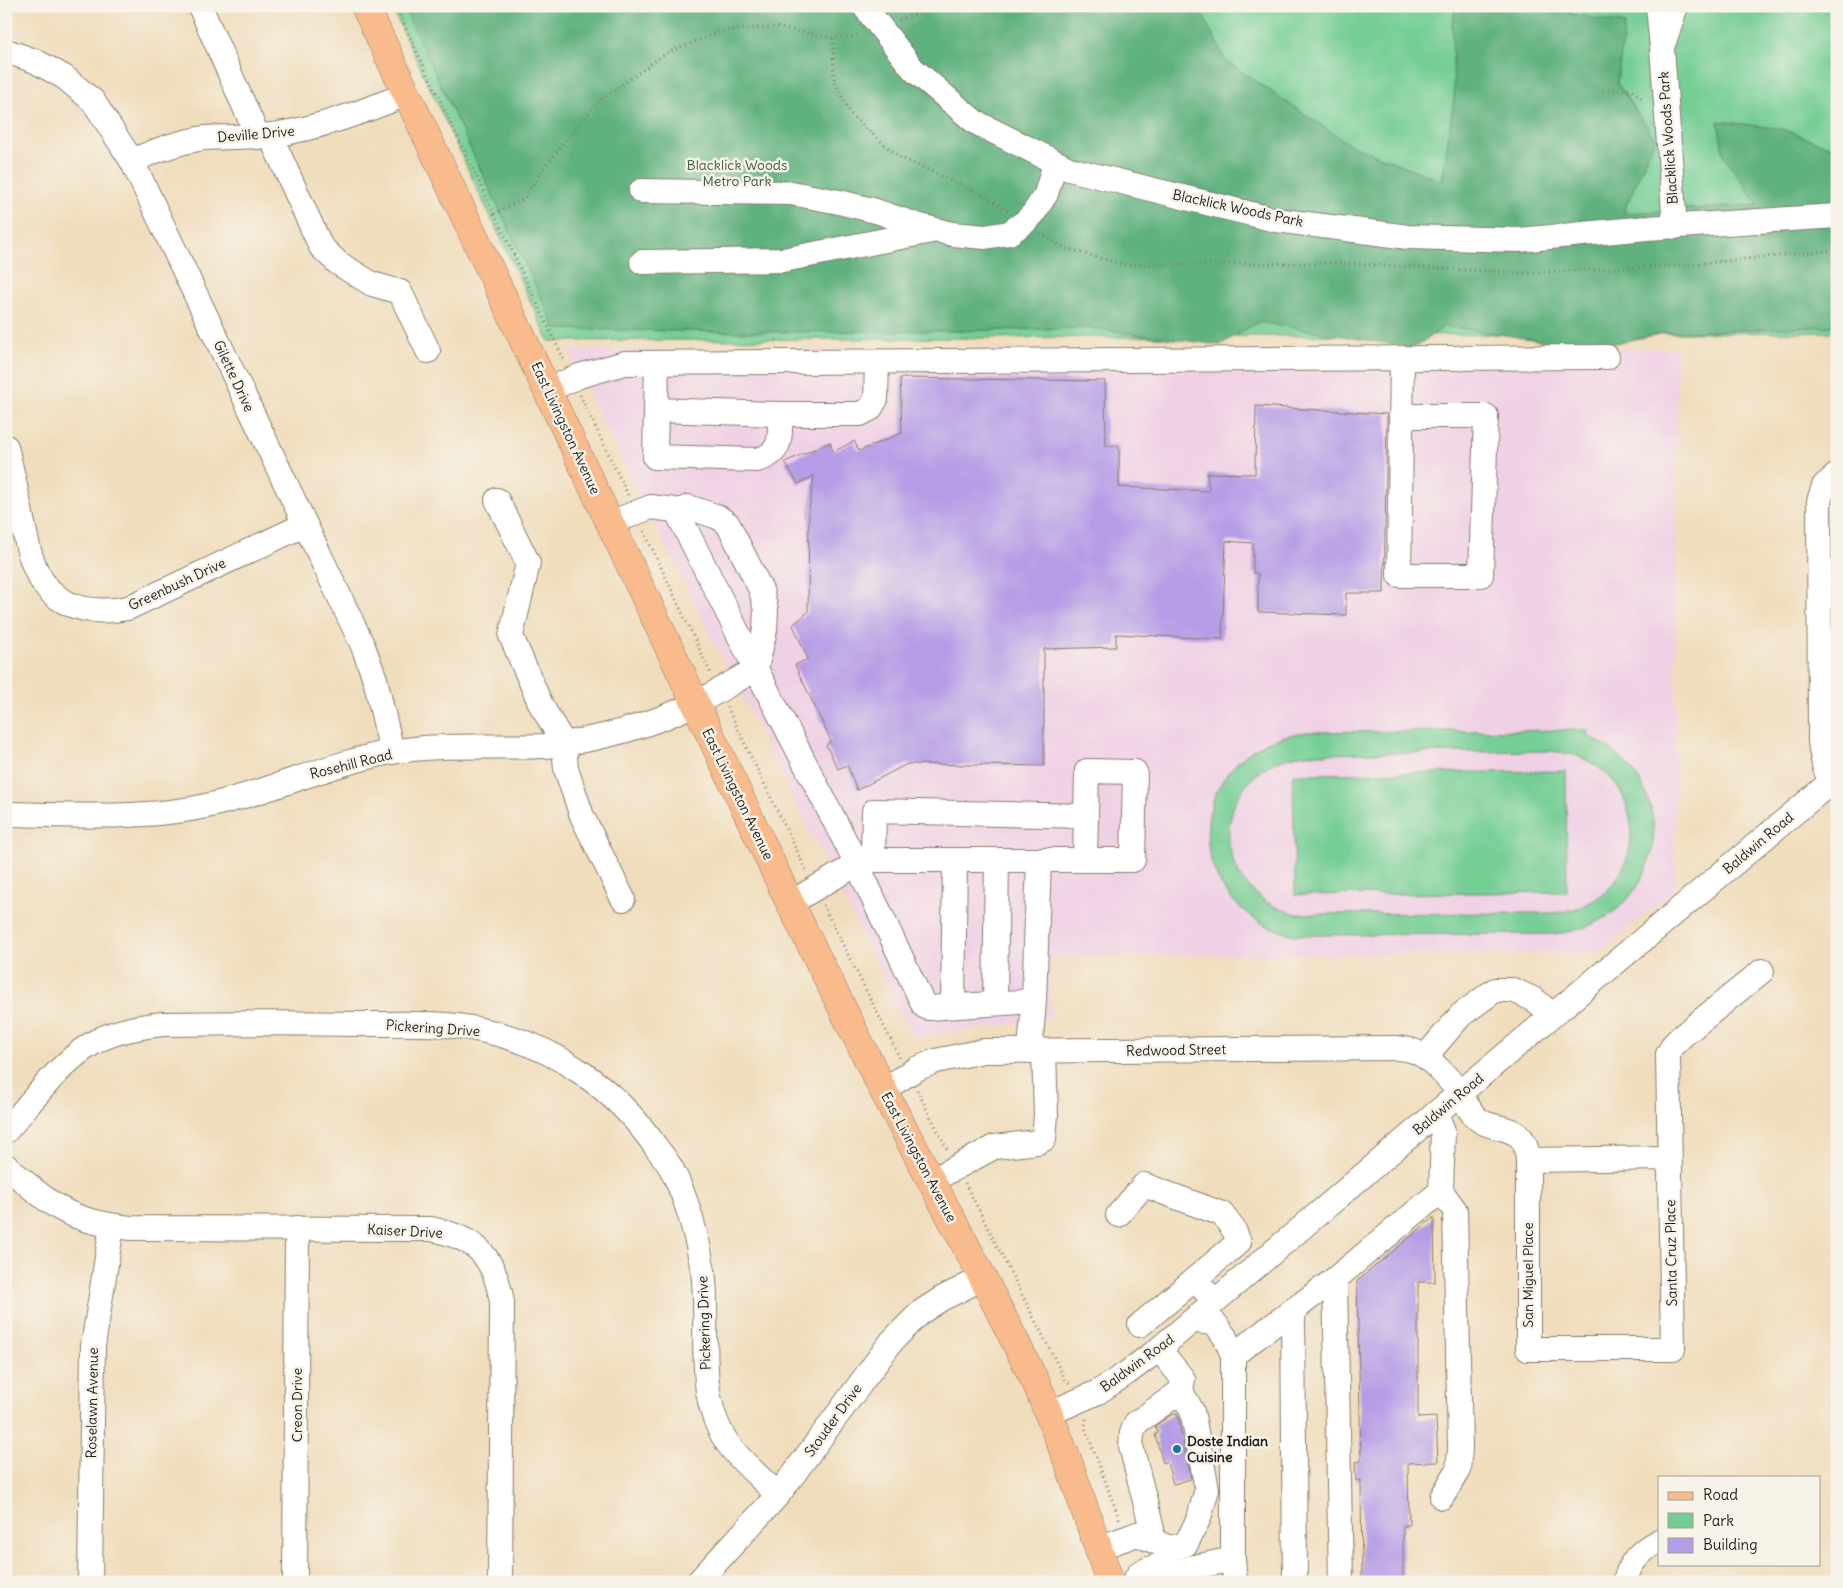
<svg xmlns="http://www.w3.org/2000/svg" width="1843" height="1588" font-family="Delius,sans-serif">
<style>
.built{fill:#f0d0e5}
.green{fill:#74ce94;stroke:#487558;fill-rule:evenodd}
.forest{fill:#5fb17e;stroke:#3e664d}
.building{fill:#b59ce6}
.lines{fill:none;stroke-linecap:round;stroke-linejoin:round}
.minor-casing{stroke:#867c6c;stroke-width:26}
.major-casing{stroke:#867c6c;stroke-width:29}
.path{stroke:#867c6c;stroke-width:3;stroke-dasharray:1 4;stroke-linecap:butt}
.minor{stroke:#fff;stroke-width:24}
.major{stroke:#fabb8c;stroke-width:28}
.poi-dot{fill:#1f6fb2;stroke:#f7f3e8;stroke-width:2}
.labels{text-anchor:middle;stroke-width:5;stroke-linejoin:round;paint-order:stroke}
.street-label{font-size:14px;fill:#1c1c1c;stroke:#f7f3e8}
.park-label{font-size:14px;fill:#3b5a46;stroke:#f7f3e8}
.poi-label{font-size:14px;font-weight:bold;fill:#1c1c1c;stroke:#f7f3e8;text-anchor:start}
</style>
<rect width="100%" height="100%" fill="#f7f3e8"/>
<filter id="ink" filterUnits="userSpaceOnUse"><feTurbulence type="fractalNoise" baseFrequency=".02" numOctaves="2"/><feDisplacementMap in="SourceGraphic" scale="10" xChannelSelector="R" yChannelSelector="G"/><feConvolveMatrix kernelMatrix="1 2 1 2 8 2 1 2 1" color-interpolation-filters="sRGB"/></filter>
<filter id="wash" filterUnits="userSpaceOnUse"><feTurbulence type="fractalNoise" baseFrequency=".0096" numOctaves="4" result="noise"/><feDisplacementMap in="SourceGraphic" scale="20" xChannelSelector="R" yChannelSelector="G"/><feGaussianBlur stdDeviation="1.12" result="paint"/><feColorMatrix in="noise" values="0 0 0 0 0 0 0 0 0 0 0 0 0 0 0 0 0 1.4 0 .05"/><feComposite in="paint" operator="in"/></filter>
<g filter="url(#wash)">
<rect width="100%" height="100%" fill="#f0ddbc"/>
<polygon class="built" points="1677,348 1675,890 1597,953 1051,956 1051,1018 914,1038 567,350"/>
<g class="green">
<polygon points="391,6 1837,6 1837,332 549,341"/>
<path d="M1588,730L1589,737C1692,784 1666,925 1553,934L1294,935C1171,906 1182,743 1308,732ZM1551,751C1657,759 1658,904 1553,913L1297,914C1200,892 1209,762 1308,754Z"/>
<polygon points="1566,771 1567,892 1295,895 1293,774"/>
</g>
<polygon class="forest" points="403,6 1198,6 1226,61 1349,144 1442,181 1454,97 1452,25 1456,6 1568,6 1571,14 1625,24 1617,83 1655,139 1623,213 1758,205 1724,157 1718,121 1782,129 1837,149 1837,326 1665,333 1591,348 1445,326 1414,348 1258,322 1220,345 1088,328 954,331 747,332 556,329"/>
<g id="blocks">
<g class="building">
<polygon points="900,378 1105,381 1106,446 1119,446 1119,487 1209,491 1207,473 1255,474 1256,406 1387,414 1384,593 1346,593 1346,615 1258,612 1258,573 1253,573 1253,543 1226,541 1222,639 1116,634 1116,647 1044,649 1044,766 907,764 857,790 847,765 838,769 826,745 831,741 795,665 808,659 793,625 808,612 809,509 814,476 798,484 785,462 830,442 833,452 854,441 859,451 902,433"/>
<polygon points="1434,1217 1435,1282 1418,1282 1418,1418 1436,1417 1438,1462 1408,1463 1409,1525 1403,1526 1403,1582 1362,1582 1361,1480 1356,1481 1355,1462 1361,1461 1357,1281"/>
<polygon points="1177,1413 1191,1479 1173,1484 1167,1462 1163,1463 1155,1434 1158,1433 1155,1426 1171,1415"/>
</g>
</g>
</g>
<g filter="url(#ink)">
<use href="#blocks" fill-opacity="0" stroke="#867c6c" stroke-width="1"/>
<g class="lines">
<g class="minor-casing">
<g id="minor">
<polyline points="864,6 913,69 975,122 1069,169 1276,220 1408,237 1518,240 1647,228 1837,216"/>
<polyline points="1658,6 1662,48 1675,227"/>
<polyline points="202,11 258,137"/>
<polyline points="1664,42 1676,6"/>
<polyline points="6,51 35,61 64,77 93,101 132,161 363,646 375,679 392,752"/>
<polyline points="270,135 321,247 338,263 372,284 400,292 428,351"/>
<path d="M132,161C156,150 178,142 204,138C227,136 250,138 273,135C319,128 363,112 407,94"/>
<polyline points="641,191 791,193 839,202 876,211 917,225 952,234 985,237 1009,233 1025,222 1033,214 1046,194 1055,163"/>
<polyline points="642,262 783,260 932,231"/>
<path d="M657,363L655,457L757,460C783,453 780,437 780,414H860L870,409L876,399L877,362"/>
<polyline points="548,390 579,376 625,363 1607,357"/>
<polyline points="656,410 780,414"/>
<polyline points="1401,416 1486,416 1481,575 1399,575 1402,358"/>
<path d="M6,447C12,471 17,495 22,519C25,532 27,547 32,560C47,606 85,616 128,608L304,525"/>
<path d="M1837,475L1824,486L1819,501L1820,741C1822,759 1825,776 1837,790"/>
<polyline points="497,500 528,563 511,636 541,705 564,744 566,769 582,816 623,899"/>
<polyline points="610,523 651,507 682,511 688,507 718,517 728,524 761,590 766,610 765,630 756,669 680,518 682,511"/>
<path d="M6,814C68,815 130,819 191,809C259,797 323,765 391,752C439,743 497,748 546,746C597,740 650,726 696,703C716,693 736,680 756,669L857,864L790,903"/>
<polyline points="1085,859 1086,816"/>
<polyline points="873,860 874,811 1086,816 1087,771 1135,772 1133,860 1039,860"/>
<polyline points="995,1003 997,860"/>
<polyline points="953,1006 955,860"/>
<polyline points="1030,1051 1034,1001 928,1008 924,1006 857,864 873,860 1039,860 1034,1001"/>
<polyline points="1425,1057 1461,1015 1495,990 1513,990 1535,1000 1552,1015"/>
<path d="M883,1090L916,1069L936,1061L983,1051L1397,1048C1403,1049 1410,1049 1416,1052C1430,1057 1452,1082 1461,1095C1466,1103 1470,1113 1479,1120C1491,1129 1511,1126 1521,1138C1526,1143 1527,1153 1528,1160V1349H1673L1668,1054L1673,1045L1681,1037L1762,971"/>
<path d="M6,1131C29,1105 61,1062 90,1045C112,1031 137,1027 163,1024C231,1023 298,1023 366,1024C404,1024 444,1022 481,1030C553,1044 615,1088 656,1147C662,1155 668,1162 672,1170C687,1198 698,1240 703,1271C711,1330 692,1399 732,1449C746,1466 763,1480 778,1495"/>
<polyline points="1528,1160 1669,1158"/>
<path d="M6,1166C24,1181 41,1198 61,1209C82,1221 107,1225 131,1228L431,1229C477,1238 494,1256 502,1302L500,1582"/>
<polyline points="931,1181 994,1147 1038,1142 1044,1139 1046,1115 1044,1051"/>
<polyline points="1441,1191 1455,1210 1460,1449 1458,1470 1442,1497"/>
<polyline points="1118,1215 1144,1185 1222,1214 1234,1230 1239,1242 1195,1279 1214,1301"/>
<polyline points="1335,1279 1341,1582"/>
<polyline points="1293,1310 1295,1582"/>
<polyline points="1140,1325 1195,1279"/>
<polyline points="1233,1355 1335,1279 1441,1191 1443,1131 1436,1113"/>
<polyline points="1048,1414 1098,1392 1127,1373 1159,1349 1460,1093 1837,777"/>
<polyline points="1137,1534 1170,1548 1186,1544 1199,1518 1207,1489 1192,1411 1181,1391"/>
<polyline points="1098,1548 1152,1529 1131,1446 1132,1433 1136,1423 1181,1391 1183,1379 1159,1349"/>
<polyline points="1233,1559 1235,1582"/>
<polyline points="90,1582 93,1346 112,1226"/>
<polyline points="295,1582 297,1228"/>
<polyline points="698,1582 778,1495 892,1341 921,1312 941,1299 983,1278"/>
<polyline points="1134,1582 1139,1573 1157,1566 1176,1571 1233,1559 1233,1355 1225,1337 1215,1323 1202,1322"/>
<path d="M1625,1582C1629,1562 1642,1549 1659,1541"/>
</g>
</g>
<g class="major-casing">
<polyline id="major" points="365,6 790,903 883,1090 983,1278 1037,1385 1069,1464 1110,1582"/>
</g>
<g class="path">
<polyline points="395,6 565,362"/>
<polyline points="899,20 935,6"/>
<polyline points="833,38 834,80 852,116 899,157 986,196 1008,211"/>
<polyline points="1603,90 1632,90 1641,98"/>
<polyline points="494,214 523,199 545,166 597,103 666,53 722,31 777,27 833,38 851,37 860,34"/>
<polyline points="1041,233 1064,248 1126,265 1337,263 1525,273 1685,265 1837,250"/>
<polyline points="580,395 628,495"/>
<polyline points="644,531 711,674"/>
<polyline points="727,707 807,872"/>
<polyline points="823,905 900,1058"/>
<polyline points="917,1090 948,1151"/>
<polyline points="965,1183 1066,1381 1070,1383"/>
<polyline points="1086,1419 1085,1427 1120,1521"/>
</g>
<use href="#minor" class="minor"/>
<use href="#major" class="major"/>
</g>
</g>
<circle class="poi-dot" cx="1177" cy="1449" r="5"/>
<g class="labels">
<g class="street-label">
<text transform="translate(256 134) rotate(-5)" y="5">Deville Drive</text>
<text transform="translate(1668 138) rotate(-94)" y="5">Blacklick Woods Park</text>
<text transform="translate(1238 208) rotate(12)" y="5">Blacklick Woods Park</text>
<text transform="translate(234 376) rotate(65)" y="5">Gilette Drive</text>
<text transform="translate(566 428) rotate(65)" y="5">East Livingston Avenue</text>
<text transform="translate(177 584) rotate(-25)" y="5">Greenbush Drive</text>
<text transform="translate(351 764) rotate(-14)" y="5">Rosehill Road</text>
<text transform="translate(738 794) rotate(64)" y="5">East Livingston Avenue</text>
<text transform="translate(1758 843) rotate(-40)" y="5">Baldwin Road</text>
<text transform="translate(433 1028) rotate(4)" y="5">Pickering Drive</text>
<text transform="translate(1176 1050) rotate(-1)" y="5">Redwood Street</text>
<text transform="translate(1448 1104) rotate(-40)" y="5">Baldwin Road</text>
<text transform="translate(919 1157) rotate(62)" y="5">East Livingston Avenue</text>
<text transform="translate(405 1231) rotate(3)" y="5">Kaiser Drive</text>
<text transform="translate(1671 1253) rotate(-91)" y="5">Santa Cruz Place</text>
<text transform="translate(1528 1275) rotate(-90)" y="5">San Miguel Place</text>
<text transform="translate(704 1323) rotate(-92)" y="5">Pickering Drive</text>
<text transform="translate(1137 1363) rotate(-36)" y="5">Baldwin Road</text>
<text transform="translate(92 1403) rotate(-89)" y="5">Roselawn Avenue</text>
<text transform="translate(297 1405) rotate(-90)" y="5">Creon Drive</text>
<text transform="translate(833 1420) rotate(-54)" y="5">Stouder Drive</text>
</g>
<g class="park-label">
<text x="737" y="170">Blacklick Woods<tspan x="737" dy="16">Metro Park</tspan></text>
</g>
<g class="poi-label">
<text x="1187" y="1446">Doste Indian<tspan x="1187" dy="16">Cuisine</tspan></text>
</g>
</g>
<rect width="1843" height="1588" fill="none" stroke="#f7f3e8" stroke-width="25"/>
<rect x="1658" y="1476" width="162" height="90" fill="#f7f3e8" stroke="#9f9d96"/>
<rect x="1668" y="1492" width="25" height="8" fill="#fabb8c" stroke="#9f9d96"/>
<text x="1703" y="1500" font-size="15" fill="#1c1c1c">Road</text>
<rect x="1668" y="1513" width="25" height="15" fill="#74ce94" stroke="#9f9d96"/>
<text x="1703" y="1526" font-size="15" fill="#1c1c1c">Park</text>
<rect x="1668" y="1538" width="25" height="15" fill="#b59ce6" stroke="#9f9d96"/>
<text x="1703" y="1550" font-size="15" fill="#1c1c1c">Building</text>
</svg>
